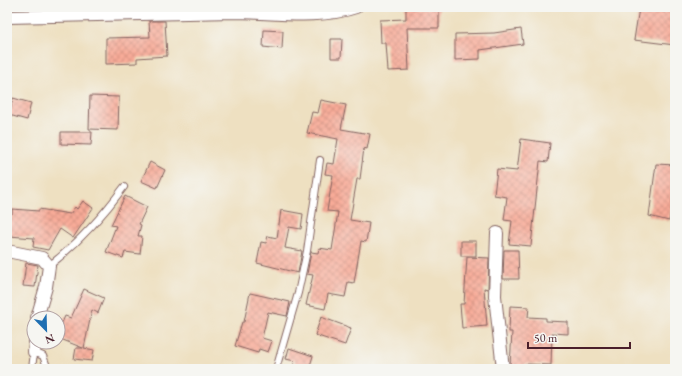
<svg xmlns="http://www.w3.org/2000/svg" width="682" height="376" font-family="'EB Garamond',serif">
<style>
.building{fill:url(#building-cross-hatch)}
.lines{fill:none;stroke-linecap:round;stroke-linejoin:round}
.service-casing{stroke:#836360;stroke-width:8}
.minor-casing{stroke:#836360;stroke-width:14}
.service{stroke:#fff;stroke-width:6}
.minor{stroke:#fff;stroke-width:12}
</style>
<defs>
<pattern id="building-cross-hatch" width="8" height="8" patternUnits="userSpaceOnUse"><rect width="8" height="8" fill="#f8ab98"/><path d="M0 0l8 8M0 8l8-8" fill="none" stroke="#cb8b7c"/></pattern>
</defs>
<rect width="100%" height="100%" fill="#f6f6f2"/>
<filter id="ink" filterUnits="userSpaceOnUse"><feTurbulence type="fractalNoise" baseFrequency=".025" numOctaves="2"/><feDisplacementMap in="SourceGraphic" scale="8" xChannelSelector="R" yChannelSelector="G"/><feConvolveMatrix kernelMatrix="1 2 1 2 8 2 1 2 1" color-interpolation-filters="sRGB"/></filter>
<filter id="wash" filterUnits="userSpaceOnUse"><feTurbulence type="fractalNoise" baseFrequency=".012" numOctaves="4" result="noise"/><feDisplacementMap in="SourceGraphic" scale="16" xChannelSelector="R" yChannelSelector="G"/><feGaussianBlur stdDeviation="0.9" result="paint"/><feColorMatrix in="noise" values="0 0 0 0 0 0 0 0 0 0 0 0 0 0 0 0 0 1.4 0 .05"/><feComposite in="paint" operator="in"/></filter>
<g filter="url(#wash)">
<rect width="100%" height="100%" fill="#eee0c1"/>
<g id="blocks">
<g class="building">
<polygon points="666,7 675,7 675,45 634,40 639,8 665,12"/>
<polygon points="406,8 439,8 439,28 407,28 409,70 388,71 386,43 381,43 380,20 406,19"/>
<polygon points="149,21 165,21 167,56 137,58 137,63 106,64 106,38 150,37"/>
<polygon points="521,29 523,44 480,50 480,59 455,60 455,34 494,33"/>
<polygon points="264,30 283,31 282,49 263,47"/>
<polygon points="331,39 342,39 341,58 331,58"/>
<polygon points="90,96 119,97 118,130 89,129"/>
<polygon points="13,98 31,103 27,120 9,115"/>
<polygon points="321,100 346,105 341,129 370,134 367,149 364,148 360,179 357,179 350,220 369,223 366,242 361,241 354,283 348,282 345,297 328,294 325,309 306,305 313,275 307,274 311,252 318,253 319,248 332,250 338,212 327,211 333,175 325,174 327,163 334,164 338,139 307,133 312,112 318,113"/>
<polygon points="61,132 92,132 91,145 61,144"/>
<polygon points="521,139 550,143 548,162 540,161 531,246 509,244 512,221 504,220 507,197 494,195 497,169 517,171"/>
<polygon points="150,162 165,170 157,188 141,181"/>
<polygon points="656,164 675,165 672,204 669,221 649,216"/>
<polygon points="125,196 147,207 139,224 141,225 138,236 142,236 140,254 125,252 123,258 106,252 116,226 111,225"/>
<polygon points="83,201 93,208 73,238 60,229 48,250 33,247 34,238 9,236 10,231 7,230 7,214 12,214 12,209 39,211 39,209 70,214 75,207 77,209"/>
<polygon points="281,210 303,214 301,229 289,227 285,248 302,251 298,273 257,263 261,242 266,243 268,236 277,238"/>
<rect x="461" y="241" width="15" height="15"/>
<polygon points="504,250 518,250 519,279 503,279"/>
<polygon points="467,257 489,258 488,289 484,288 487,326 462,328 460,304 464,304"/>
<polygon points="26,263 38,265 35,287 23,286"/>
<polygon points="84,289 104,298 98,313 92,310 84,348 94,350 92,361 74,359 76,348 83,348 58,338 58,332 65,316 71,318"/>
<polygon points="250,293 290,302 287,316 268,312 262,338 272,341 268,352 259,349 258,353 235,346 242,322 244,322"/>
<polygon points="510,306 529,307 528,317 546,318 546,321 568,322 568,334 552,333 551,365 525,364 525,367 510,366 512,332 509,332"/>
<polygon points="321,317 351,328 345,345 315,335"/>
<polygon points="289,348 313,356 309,369 292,369 295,361 286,359"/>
</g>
</g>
</g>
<g filter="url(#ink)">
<use href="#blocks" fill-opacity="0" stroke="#836360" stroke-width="1"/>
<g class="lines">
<g class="service-casing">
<g id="service">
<path d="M49,266C78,243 102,217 124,187"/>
<polyline points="32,369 34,352 43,356 48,369"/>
<polyline points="276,369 298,293 307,251 320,160"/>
</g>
</g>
<g class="minor-casing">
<g id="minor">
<path d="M7,17C82,15 157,13 232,12C272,12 318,20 356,7"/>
<polyline points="497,233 495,296 503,369"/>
<polyline points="7,251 42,258 49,266 46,287 37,318"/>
<polyline points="34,352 35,342"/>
</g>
</g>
<use href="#service" class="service"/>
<use href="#minor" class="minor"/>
</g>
</g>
<rect width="682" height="376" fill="none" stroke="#f6f6f2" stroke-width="24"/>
<g transform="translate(46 330) rotate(157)"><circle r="19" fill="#f6f6f2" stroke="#b1a0a2"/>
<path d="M0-3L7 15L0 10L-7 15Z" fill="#1f6fb2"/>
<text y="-6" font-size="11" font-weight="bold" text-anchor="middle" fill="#4a1f2b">N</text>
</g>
<path d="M528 342v6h102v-6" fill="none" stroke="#4a1f2b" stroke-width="2"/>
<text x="534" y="342" font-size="12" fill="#4a1f2b" stroke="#f6f6f2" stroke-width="3" paint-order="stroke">50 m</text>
</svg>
